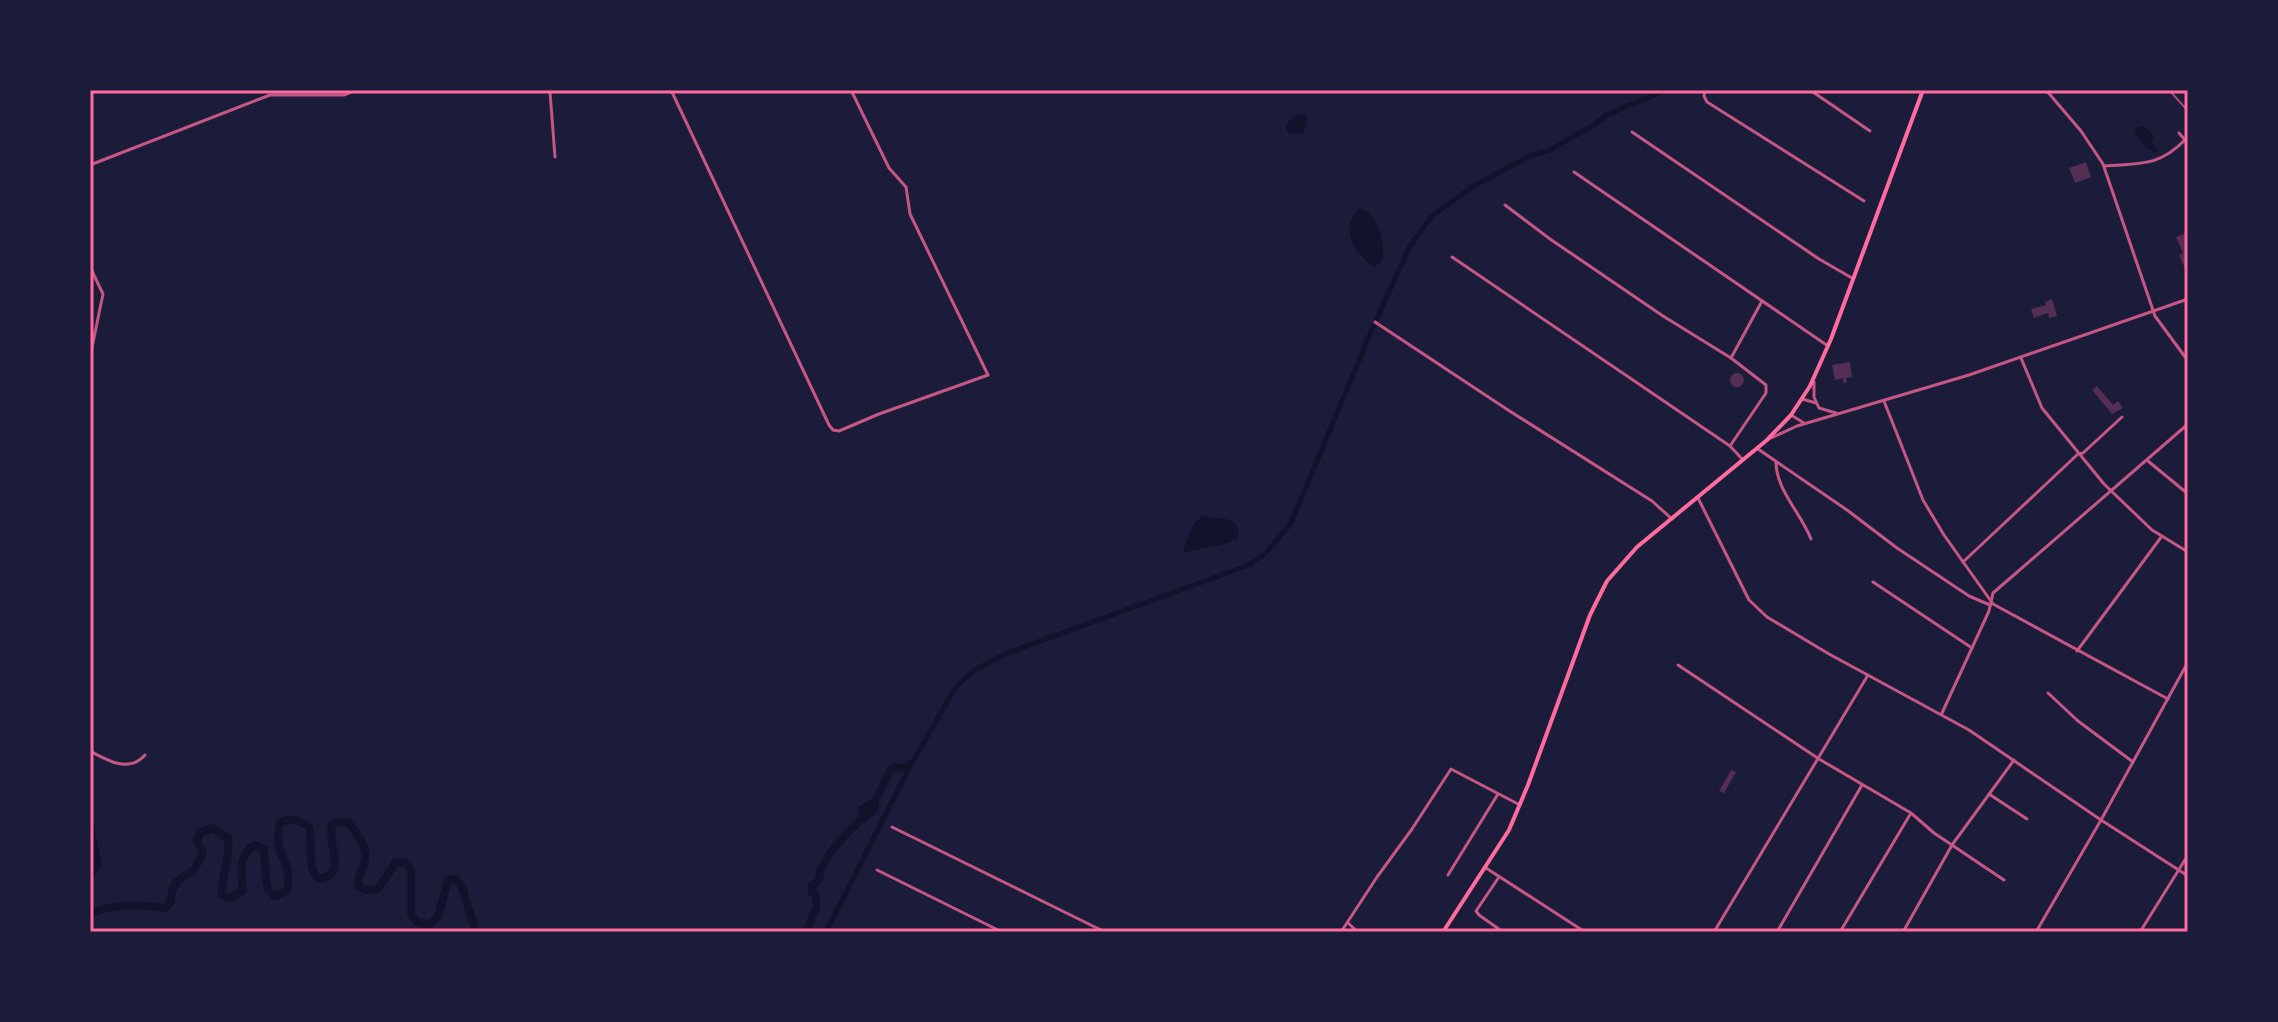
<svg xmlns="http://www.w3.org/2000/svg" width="2278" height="1022" font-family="'Nunito Sans',sans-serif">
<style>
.water{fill:#12122b}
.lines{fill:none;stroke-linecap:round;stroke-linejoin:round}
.canal{stroke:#12122b;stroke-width:5}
.river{stroke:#12122b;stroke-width:8}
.building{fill:#542f53}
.minor{stroke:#c65784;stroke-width:3}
.tertiary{stroke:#c65784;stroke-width:3}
.primary{stroke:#ff6b9d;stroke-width:4}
.rail{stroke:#a44b75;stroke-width:2}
.neatline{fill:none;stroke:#ff6b9d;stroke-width:3}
</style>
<rect width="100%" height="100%" fill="#1b1b3a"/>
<g class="water">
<path d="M1304,114C1311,120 1306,127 1302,134H1291L1286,129C1287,120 1295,114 1304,114Z"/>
<polygon points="2139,126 2144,126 2154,136 2151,142 2157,149 2156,153 2145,147 2135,133 2135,130"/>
<path d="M1359,209C1378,210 1386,245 1382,261L1374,267C1355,254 1338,227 1359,209Z"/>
<polygon points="1203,516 1227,519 1236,524 1239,534 1237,539 1222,545 1185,552 1184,548 1194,523"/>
</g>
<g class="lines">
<g class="canal">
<path d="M1377,318L1410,246L1432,216L1472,187L1532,155L1550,150L1597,123L1608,114C1616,113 1619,108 1627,106C1640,101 1653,96 1666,90"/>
<polyline points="906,773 956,687 973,671 1005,654 1249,565 1266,553 1291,523 1373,327"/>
<polyline points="826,932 904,778"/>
</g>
<g class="river">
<polyline points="864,818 862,809 875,802"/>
<polyline points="90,827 98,865 90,874"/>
<path d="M90,914C115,903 139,904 165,908L170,903L172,891L177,881L194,870L203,853L197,841L200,833L212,828L228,838C231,857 221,875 222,895L231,898L243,890C241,872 238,857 254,845L264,849L266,881L268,889L274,896L287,891C288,885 289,877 288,871C281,849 275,848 280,823C291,817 299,820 309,827C314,843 305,869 320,879C349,873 326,843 332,825L337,822L349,823C356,832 368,848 365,860C363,871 356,875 359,887L367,890L378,889L396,862L405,863L411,870V914L417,922L429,925L438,917L448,880L456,879L462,887L474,926V932"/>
<path d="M806,932L816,908V895L812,893V885L818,882C820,875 820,869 824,863C834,846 859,819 875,809V802L891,769L896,767L906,768L910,764"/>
</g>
</g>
<g class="building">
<polygon points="2086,162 2091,177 2075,183 2069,168"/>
<polygon points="2188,232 2188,275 2179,255 2183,253 2176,237"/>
<polygon points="2052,299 2057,316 2049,318 2048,313 2034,318 2031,309 2046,305 2045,302"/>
<polygon points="1850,362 1852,377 1846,378 1847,382 1843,383 1843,378 1835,380 1832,365"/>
<circle cx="1737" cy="380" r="7"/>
<polygon points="2097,386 2113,405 2118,401 2123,408 2112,414 2092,390"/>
<polygon points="1731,770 1736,772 1724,793 1719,791"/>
</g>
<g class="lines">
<g class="minor">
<polyline points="547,90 550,92 555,157"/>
<polyline points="671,90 829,425 833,430 839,431 879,414 988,375 910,214 906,187 889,168 851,90"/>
<polyline points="1705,90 1704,96 1707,102 1864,201"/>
<polyline points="1810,90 1870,131"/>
<polyline points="2046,90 2081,131 2103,164 2155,316 2188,361"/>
<polyline points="1632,132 1819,259 1852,278"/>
<polyline points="2179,133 2185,140"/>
<polyline points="90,165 270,95 344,95 356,90"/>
<path d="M2105,166C2140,163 2158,167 2185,140L2188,144"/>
<polyline points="1574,172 1828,346"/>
<polyline points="1505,205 1550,239 1663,316 1731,358 1766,385 1766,393 1730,446"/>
<polyline points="1452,257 1730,446 1743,460"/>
<polyline points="90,267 103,294 90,357"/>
<polyline points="1375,322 1508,410 1652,501 1672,519"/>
<polyline points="1731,358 1762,301"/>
<polyline points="2021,358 2042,408 2104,484 2152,530 2188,552"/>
<polyline points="1884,401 1923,500 1944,535 1993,604 2168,699"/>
<polyline points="1758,449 1847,510 1897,548 1969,596 1990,605"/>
<polyline points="2148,461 2188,494"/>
<path d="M1776,462C1776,490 1801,513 1811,539"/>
<polyline points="1698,498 1749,600 1767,617 1829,654 1969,730 2101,820 2188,876"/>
<polyline points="1963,562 2078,454 2083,453 2122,417"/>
<polyline points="1873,582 1972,648"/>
<polyline points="2077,651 2162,536"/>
<polyline points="1678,665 1819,759 1911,813 1934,833 2004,880"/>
<polyline points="2048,693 2078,721 2133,762"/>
<polyline points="1942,713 1989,611 1993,593 2188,424"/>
<path d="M90,751C108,761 129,773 145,755"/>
<polyline points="1989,794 2027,819"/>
<polyline points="892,827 1105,932"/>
<polyline points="1486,868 1585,932"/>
<polyline points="877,870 1002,932"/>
<polyline points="1448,875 1498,794"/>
<polyline points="1499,877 1476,911 1479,915 1503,932"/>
<polyline points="1348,923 1358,932"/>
<polyline points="1341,932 1377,877 1412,829 1451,769 1520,805"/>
<polyline points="1714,932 1868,675"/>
<polyline points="1777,932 1862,785"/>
<polyline points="1840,932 1911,813"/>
<polyline points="1903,932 1952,845 2014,760"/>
<polyline points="2036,932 2101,820 2188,662"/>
<polyline points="2140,932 2188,855"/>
</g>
<g class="tertiary">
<polyline points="1814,382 1814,397 1819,408 1836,413"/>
<polyline points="1802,399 1816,403"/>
<polyline points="1791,415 1804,423"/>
<polyline points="1771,438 1797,426 1969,375 2188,299"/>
</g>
<polyline class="primary" points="1443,932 1509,830 1528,785 1590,615 1607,581 1637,547 1767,440 1791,415 1810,386 1831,339 1923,90"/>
<polyline class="rail" points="2169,90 2188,111"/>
</g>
<rect width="2278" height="1022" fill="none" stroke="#1b1b3a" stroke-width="184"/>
<rect x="92" y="92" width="2094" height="838" class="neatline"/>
</svg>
